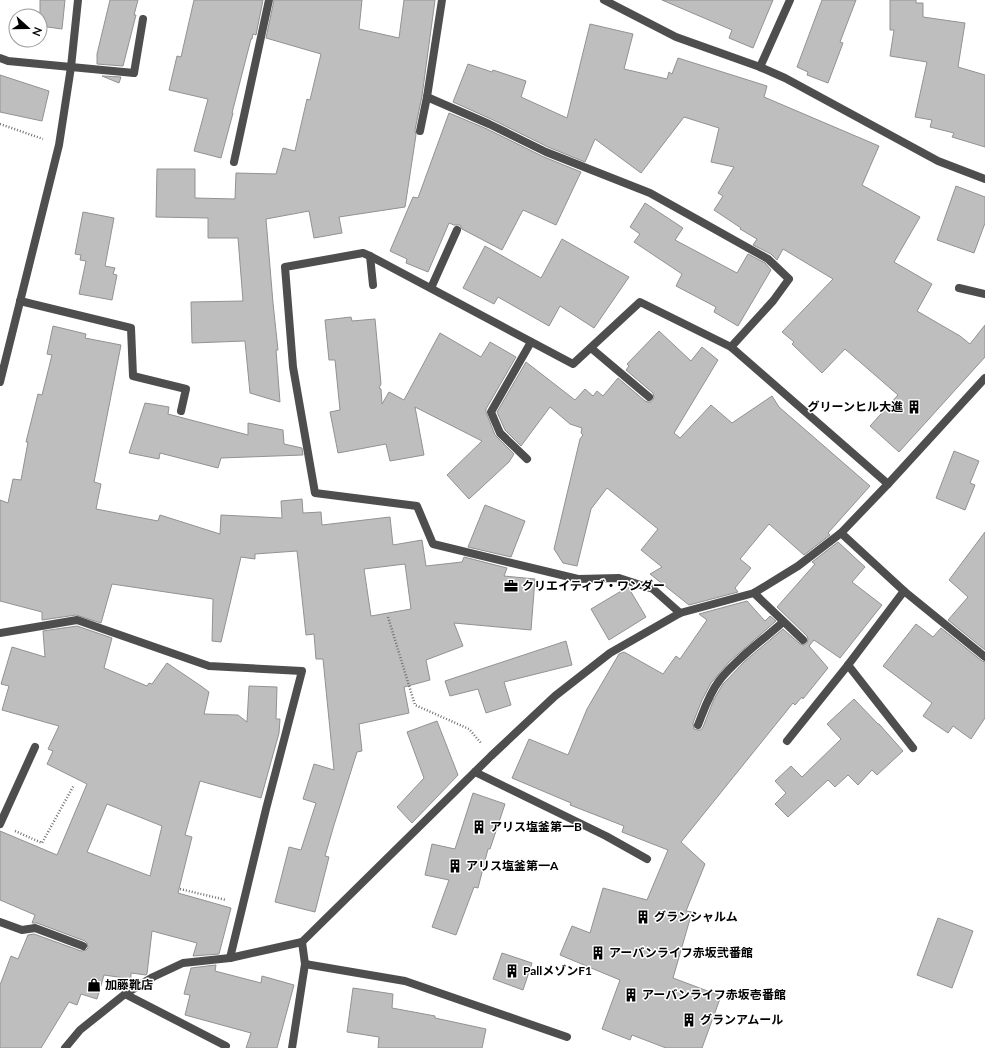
<svg xmlns="http://www.w3.org/2000/svg" width="985" height="1048" font-family="Lato,'Noto Sans JP',sans-serif">
<style>
.building{fill:#bebebe;stroke:#929292;fill-rule:evenodd}
.lines{fill:none;stroke-linecap:round;stroke-linejoin:round}
.path{stroke:#707070;stroke-width:2.5;stroke-dasharray:1 2;stroke-linecap:butt}
.street{stroke:#4e4e4e;stroke-width:8}
.labels{text-anchor:middle;stroke-width:3;stroke-linejoin:round;paint-order:stroke}
.poi-label{font-size:12px;font-weight:bold;fill:#000;stroke:#fff;text-anchor:start}
</style>
<rect width="100%" height="100%" fill="#fff"/>
<g class="building">
<polygon points="40,0 65,0 62,29 40,26"/>
<polygon points="110,0 138,0 134,15 136,15 123,66 97,64 97,54"/>
<polygon points="194,0 263,0 256,35 253,34 252,39 251,39 232,113 233,113 221,158 194,151 208,99 169,90 177,56 181,57"/>
<polygon points="274,0 362,0 359,29 399,38 404,0 435,0 422,96 415,130 416,135 405,207 339,217 342,233 314,238 309,211 266,219 273,303 278,350 276,350 280,402 250,393 245,341 192,343 191,302 243,301 238,238 208,238 208,218 156,217 157,169 195,169 195,198 235,199 236,173 276,174 283,148 295,151 307,99 310,100 321,54 266,38"/>
<polygon points="662,0 773,0 753,48 729,38 732,30"/>
<polygon points="822,0 856,0 840,42 843,43 828,83 807,75 808,72 797,67"/>
<polygon points="890,0 916,0 916,3 923,3 923,17 965,23 958,67 985,75 985,147 952,137 954,133 930,127 932,120 915,117 927,62 890,56 894,30 890,30"/>
<polygon points="590,24 633,34 624,69 667,79 669,72 672,74 678,58 767,86 764,97 879,146 862,185 920,217 894,262 932,284 917,311 960,336 970,344 985,325 985,357 899,452 870,426 898,395 845,349 822,373 792,344 794,342 782,332 833,279 783,249 777,260 771,254 753,245 757,239 740,229 741,228 714,210 723,196 718,193 734,167 711,162 719,128 684,117 641,173 595,139 585,162 548,147 491,119 453,102 468,64 492,72 493,70 526,81 521,97 567,118"/>
<polygon points="0,75 49,91 42,121 0,112"/>
<polygon points="102,76 121,77 119,83"/>
<polygon points="449,113 487,129 544,157 581,172 556,225 523,210 502,250 462,229 460,225 454,225 449,223 428,272 406,263 407,259 390,251 413,197 418,198"/>
<polygon points="956,186 985,197 985,223 974,253 937,240"/>
<polygon points="645,203 683,228 675,240 737,273 748,254 765,263 771,270 738,326 714,312 716,307 676,286 682,274 634,242 640,234 630,227"/>
<polygon points="83,212 114,218 105,266 115,268 113,274 117,275 112,300 79,294 86,261 80,260 81,255 75,254"/>
<polygon points="562,239 629,277 594,328 560,306 549,326 498,297 494,304 463,288 485,246 541,278"/>
<polygon points="351,317 352,321 375,319 381,384 379,388 381,389 382,404 389,392 404,400 440,333 481,357 490,342 516,357 486,409 486,412 495,435 514,454 509,462 469,499 447,475 482,441 415,407 424,455 390,461 386,444 338,453 330,412 340,410 335,360 329,360 325,320"/>
<path d="M53,326L86,334L85,338L121,345L94,482L101,484L96,509L158,521L160,515L220,534L221,515L282,518L281,501L302,499L303,513L321,512L322,525L390,517L393,545L422,540L426,566L462,562L464,557L507,568L504,576L535,579L531,630L454,623L463,646L426,660L430,680L404,687L409,713L359,724L362,751L357,752L334,825L325,856L329,857L315,912L275,902L289,847L301,850L316,803L303,799L314,764L334,770L323,659H316L314,634L306,635L297,551L255,554V559L241,557L221,642L212,641L213,599L112,584L101,623L76,615L42,620V612L0,601V500L8,503L13,479L21,480L28,442H26L38,394L42,395L52,355L47,354ZM405,564L411,609L371,616L364,569Z"/>
<polygon points="659,331 691,361 702,347 718,360 674,433 680,438 711,405 732,423 772,396 779,407 870,486 828,533 830,535 804,555 769,524 740,559 751,568 735,588 738,592 689,605 650,574 662,567 641,550 658,529 607,488 591,509 577,566 563,563 554,549 580,439 583,435 581,433 582,428 570,424 550,407 521,446 505,430 497,412 526,362 575,400 585,389 593,396 597,391 603,396 618,378 645,401 648,402 651,402 654,398 653,393 626,370 629,366 627,364"/>
<polygon points="145,403 169,407 168,414 248,435 248,423 283,430 284,444 302,448 303,455 221,458 218,468 160,453 159,459 129,453"/>
<polygon points="954,451 979,461 970,483 975,485 965,510 936,498"/>
<polygon points="485,505 525,521 511,557 468,547"/>
<polygon points="985,532 985,650 948,620 968,597 949,580"/>
<polygon points="838,542 865,567 852,582 882,605 840,658 814,640 809,646 828,668 803,699 802,697 795,705 793,703 681,842 705,864 686,911 692,912 673,978 721,996 702,1048 666,1048 632,1035 630,1040 602,1029 620,980 560,955 572,926 590,933 603,888 647,900 668,850 622,832 624,826 570,805 571,803 512,778 529,739 568,755 587,709 619,654 624,652 663,674 676,656 680,659 707,620 699,614 747,601 765,621 770,616 776,621 730,661 711,683 702,700 693,723 694,729 698,730 701,730 703,727 714,699 723,684 745,661 783,629 800,644 804,645 807,643 808,639 807,636 777,607 815,564 812,562"/>
<polygon points="628,587 646,617 609,640 591,609"/>
<polygon points="916,624 933,637 941,628 982,661 985,662 985,718 971,739 953,726 948,733 923,716 932,703 883,666"/>
<path d="M77,626L112,638L104,668L147,686L149,683L152,684L167,663L201,686L209,692L204,714L238,715L247,722L249,686L277,687L276,719H280L279,733L261,798L200,781L185,835L192,837L178,893L231,908L219,954L193,956L197,943L152,931L147,974L146,975L131,973V979L104,975L97,999L81,994L77,1005L69,1002L41,1048H0V985L11,956L18,959L28,935L34,934L81,951L86,950L88,948L87,943L85,941L37,923H32L35,915L0,900V831L57,855L87,784L47,764L53,751L48,749L59,726L2,710L9,686L1,684L12,647L45,657L43,631ZM107,804L162,826L150,876L87,852Z"/>
<polygon points="566,641 572,665 504,682 511,705 486,713 478,689 450,696 445,681"/>
<polygon points="854,699 878,724 879,724 903,751 877,775 872,770 858,785 848,775 835,787 828,780 788,817 775,804 786,793 775,781 791,766 802,777 841,739 827,724"/>
<polygon points="437,721 458,775 412,823 397,807 424,778 407,732"/>
<polygon points="473,793 505,804 490,849 488,849 478,888 474,887 456,935 432,927 449,880 425,875 432,844 455,849"/>
<polygon points="938,918 973,931 952,988 917,975"/>
<polygon points="502,953 532,963 523,990 493,979"/>
<polygon points="216,965 215,971 261,983 262,976 294,985 277,1048 246,1048 251,1033 185,1015 190,995 184,994 191,968"/>
<polygon points="353,988 393,994 392,1008 435,1016 435,1018 486,1029 482,1048 378,1048 379,1037 347,1032"/>
</g>
<g class="lines">
<g class="path">
<polyline points="0,124 43,139"/>
<polyline points="388,617 415,705 469,729 481,743"/>
<polyline points="15,831 42,843 74,785"/>
<polyline points="180,889 226,900"/>
</g>
<g class="street">
<polyline points="442,0 427,97 489,124 546,152 650,193 768,259 789,279 773,301 731,347"/>
<polyline points="604,0 676,37 760,67 785,78 938,161 985,179"/>
<polyline points="0,58 8,61 134,73 143,19"/>
<polyline points="760,67 790,0"/>
<polyline points="420,131 427,97"/>
<polyline points="234,162 269,0"/>
<polyline points="370,256 373,285"/>
<polyline points="431,288 457,230"/>
<polyline points="959,288 985,294"/>
<polyline points="20,301 131,328 133,376 186,389 181,411"/>
<polyline points="591,348 649,397"/>
<polyline points="0,382 59,145 71,67 78,0"/>
<polyline points="527,459 500,433 491,412 531,342"/>
<polyline points="841,533 904,591 985,657"/>
<polyline points="754,593 803,640"/>
<polyline points="680,613 653,589 619,578 578,579 433,544 417,506 315,493 293,367 285,267 363,253 370,256 573,364 640,302 731,347 888,484"/>
<polyline points="0,633 77,620 209,666 302,671 266,809 230,958"/>
<polyline points="848,665 913,748"/>
<path d="M698,725C704,710 709,694 719,681C736,659 763,640 783,622"/>
<polyline points="787,741 848,665 904,591"/>
<polyline points="475,772 606,836 647,859"/>
<polyline points="0,824 35,747"/>
<polyline points="0,922 22,930 35,928 83,946"/>
<polyline points="305,964 405,981 567,1037"/>
<polyline points="125,994 226,1046"/>
<polyline points="65,1048 80,1030 125,994 153,977 183,963 230,958 302,942 491,756 555,696 610,653 680,613 754,593 798,566 841,533 888,484 985,378"/>
<polyline points="292,1048 305,964 302,942"/>
</g>
</g>
<defs>
<g id="building-bare" transform="scale(1.08)"><path d="M-4-6H4V6H1V3H-1V6H-4ZM-2.5-4.3h1.7v1.8h-1.7ZM.8-4.3h1.7v1.8H.8ZM-2.5-1h1.7V.8h-1.7ZM.8-1h1.7V.8H.8Z" fill="#000" stroke="#fff" stroke-width="2.5" paint-order="stroke"/></g>
<g id="office-bare" transform="scale(1.08)"><path d="M-6-3h4V-5.5h4V-3h4V5H-6ZM-1-4.5V-3h2v-1.5ZM-6 0V1H6V0Z" fill="#000" stroke="#fff" stroke-width="2.5" paint-order="stroke"/></g>
<g id="shop-bare" transform="scale(1.08)"><path d="M-5-2.5h2.3a2.7 3.5 0 0 1 5.4 0H5L5.5 6h-11ZM-1.5-2.5h3a1.5 2.3 0 0 0-3 0Z" fill="#000" stroke="#fff" stroke-width="2.5" paint-order="stroke"/></g>
</defs>
<g fill-rule="evenodd">
<use href="#building-bare" x="914" y="407"/>
<use href="#office-bare" x="511" y="586"/>
<use href="#building-bare" x="479" y="827"/>
<use href="#building-bare" x="455" y="866"/>
<use href="#building-bare" x="643" y="917"/>
<use href="#building-bare" x="598" y="953"/>
<use href="#building-bare" x="512" y="971"/>
<use href="#shop-bare" x="94" y="985"/>
<use href="#building-bare" x="631" y="995"/>
<use href="#building-bare" x="689" y="1020"/>
</g>
<g class="labels">
<g class="poi-label">
<text x="903" y="411" text-anchor="end">グリーンヒル大進</text>
<text x="522" y="590">クリエイティブ・ワンダー</text>
<text x="490" y="831">アリス塩釜第一B</text>
<text x="466" y="870">アリス塩釜第一A</text>
<text x="654" y="921">グランシャルム</text>
<text x="609" y="957">アーバンライフ赤坂弐番館</text>
<text x="523" y="975">PallメゾンF1</text>
<text x="105" y="989">加藤靴店</text>
<text x="642" y="999">アーバンライフ赤坂壱番館</text>
<text x="700" y="1024">グランアムール</text>
</g>
</g>
<g transform="translate(28 28) rotate(111)"><circle r="19" fill="#ffffff" stroke="#999999"/>
<path d="M0-3L7 15L0 10L-7 15Z" fill="#000000"/>
<text y="-6" font-size="11" font-weight="bold" text-anchor="middle" fill="#000000">N</text>
</g>
</svg>
